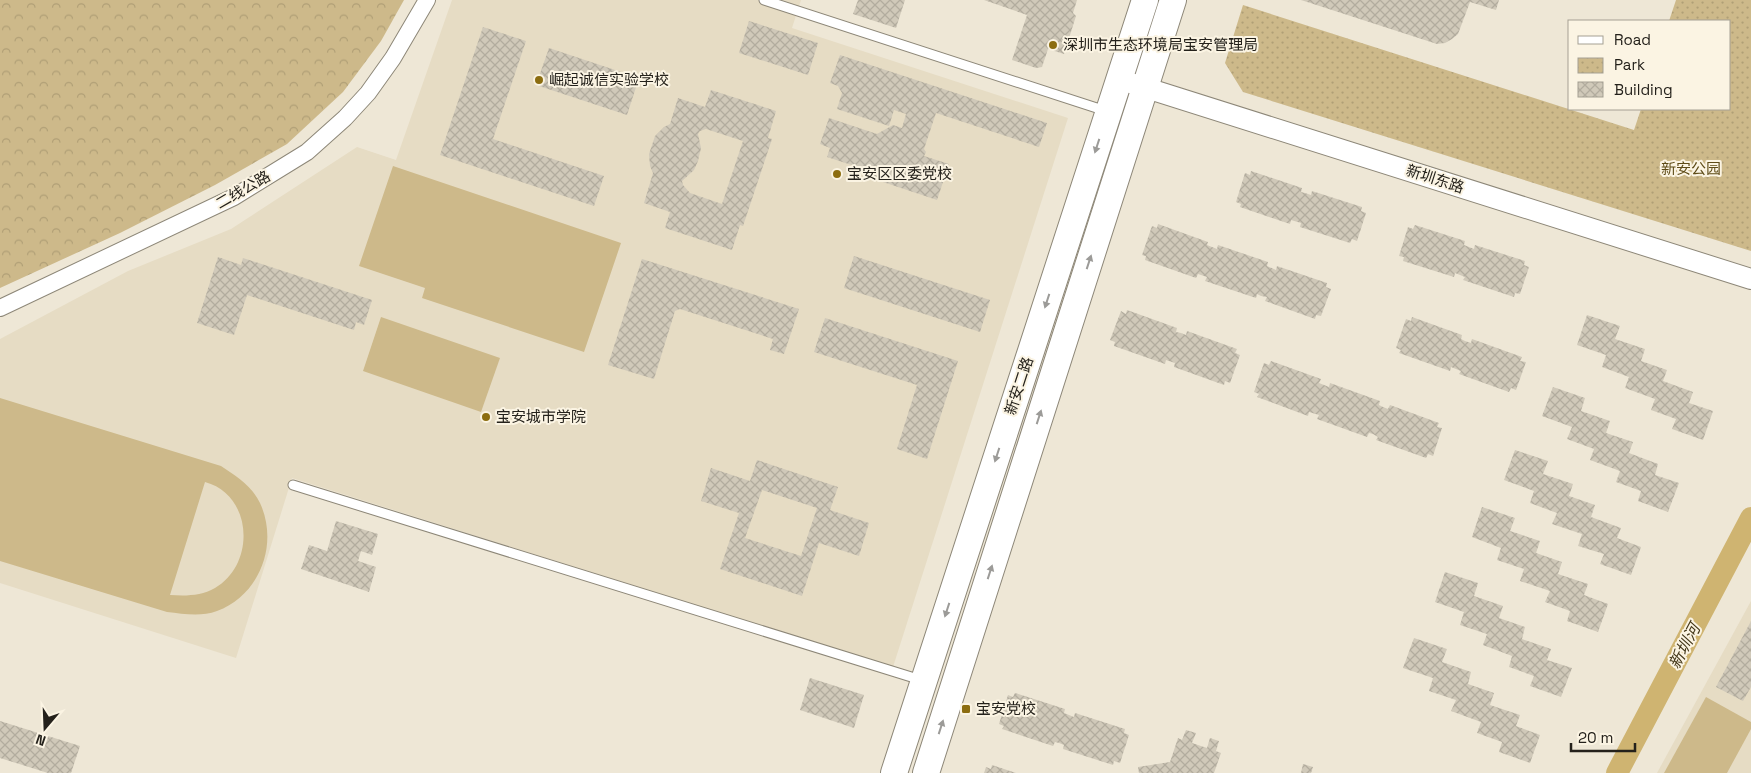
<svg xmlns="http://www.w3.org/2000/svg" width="1751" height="773" font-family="'Space Grotesk','Noto Sans SC',sans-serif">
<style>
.built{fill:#e6dcc4}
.forest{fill:url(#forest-crowns)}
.park{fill:url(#park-dots)}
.pitch{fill:#cdb98a;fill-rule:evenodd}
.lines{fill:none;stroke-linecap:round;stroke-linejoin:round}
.canal{stroke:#cfb471;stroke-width:22}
.building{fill:url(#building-cross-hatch);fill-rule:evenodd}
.service-casing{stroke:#8d8778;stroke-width:11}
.minor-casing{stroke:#8d8778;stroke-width:18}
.tertiary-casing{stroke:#8d8778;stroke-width:22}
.primary-casing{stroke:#8d8778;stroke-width:28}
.service{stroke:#fff;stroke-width:9}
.minor{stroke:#fff;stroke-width:16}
.tertiary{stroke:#fff;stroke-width:20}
.primary{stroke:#fff;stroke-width:26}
.oneway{fill:#9c9b98}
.poi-dot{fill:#8c6d10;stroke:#fbf4e3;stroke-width:2}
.labels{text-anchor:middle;stroke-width:4;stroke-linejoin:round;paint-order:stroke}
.poi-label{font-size:15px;fill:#24211b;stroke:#fbf4e3;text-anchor:start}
.park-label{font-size:15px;fill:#5e4b17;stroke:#fbf4e3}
.street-label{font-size:15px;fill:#24211b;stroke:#fbf4e3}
.water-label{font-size:16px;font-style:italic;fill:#423618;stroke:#fbf4e3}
</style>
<defs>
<pattern id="forest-crowns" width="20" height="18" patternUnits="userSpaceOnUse" patternTransform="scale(1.25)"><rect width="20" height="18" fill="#cdb98a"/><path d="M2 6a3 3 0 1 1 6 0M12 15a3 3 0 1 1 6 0" fill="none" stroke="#b09f76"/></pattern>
<pattern id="park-dots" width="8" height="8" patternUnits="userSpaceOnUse" patternTransform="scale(1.25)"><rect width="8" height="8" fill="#cdb98a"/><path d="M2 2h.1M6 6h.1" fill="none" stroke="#b09f76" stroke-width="1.8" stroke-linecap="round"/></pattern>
<pattern id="building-cross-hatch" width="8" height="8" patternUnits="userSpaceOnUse" patternTransform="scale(1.25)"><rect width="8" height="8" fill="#d0c9b9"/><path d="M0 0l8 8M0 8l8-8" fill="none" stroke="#b2ac9e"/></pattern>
</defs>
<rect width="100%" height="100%" fill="#eee7d6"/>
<g class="built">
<polygon points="452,0 801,0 792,28 1068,118 893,667 292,478 236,658 0,583 0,339 128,271 231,229 357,147 396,160"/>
<polygon points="1751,601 1751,773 1657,773"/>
</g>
<polygon class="forest" points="0,0 404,0 381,41 343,92 287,144 215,185 120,233 0,288"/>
<polygon class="park" points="1676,0 1751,0 1751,251 1243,92 1225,63 1243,5 1634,130 1641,109 1730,109 1730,21 1669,21"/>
<g class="pitch">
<polygon points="393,166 621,243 584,352 422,298 425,288 359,266"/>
<polygon points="381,317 500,358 481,412 363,371"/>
<path d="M0,398L221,466C236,476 252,486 260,503C279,544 260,595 217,611C201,617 184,614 167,612L0,561ZM205,482C253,495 256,564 215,588C201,596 186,596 170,595Z"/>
<polygon points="1706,697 1751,722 1751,729 1727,773 1664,773"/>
</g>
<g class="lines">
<polyline class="canal" points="1617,773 1751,518"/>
</g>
<g class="building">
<polygon points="858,0 905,0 896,28 853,14"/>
<polygon points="984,0 1077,0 1073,13 1076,16 1064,54 1048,49 1042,67 1036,68 1012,60 1027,15"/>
<polygon points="1301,0 1499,0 1496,10 1470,2 1458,34 1452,39 1445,43 1437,44"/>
<polygon points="749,21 818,43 808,75 739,53"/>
<polygon points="483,27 526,41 493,139 604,176 594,206 440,155"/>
<polygon points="549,48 639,78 627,115 536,85"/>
<polygon points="840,55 1047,123 1039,147 936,113 924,149 926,152 924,156 949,164 937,200 871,178 873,172 827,157 830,148 820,144 829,118 877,134 893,125 902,128 906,114 894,110 889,126 837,109 842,93 838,86 830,83"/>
<path d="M711,90L776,111L768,138L772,139L743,226L740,225L732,250L665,228L670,212L644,203L653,173L650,166L649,154L655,136L664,127L670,124L678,98L705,107ZM706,129L743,141L722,204L690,193L683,185L682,181L694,170L698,161L701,148L698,134L700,131Z"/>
<polygon points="1251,171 1302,188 1301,192 1305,193 1311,195 1312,191 1362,207 1361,211 1366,213 1357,241 1352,239 1350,243 1300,227 1301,223 1291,220 1290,224 1240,207 1241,204 1236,202 1245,173 1250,175"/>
<polygon points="1158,224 1208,242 1207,245 1217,249 1218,245 1268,262 1267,266 1276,270 1277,266 1327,283 1326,287 1331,289 1321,316 1316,315 1315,319 1265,301 1267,297 1261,296 1257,294 1256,298 1205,281 1207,277 1198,274 1196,278 1145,260 1146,256 1142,255 1152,226 1157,228"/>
<polygon points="1415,225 1465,241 1464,245 1474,249 1475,245 1525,261 1524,265 1529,267 1520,294 1515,293 1514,297 1463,280 1465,277 1455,273 1454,277 1403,261 1404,257 1399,256 1408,227 1413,229"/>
<polygon points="854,256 990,300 980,332 844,288"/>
<polygon points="218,257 241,265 243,258 372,300 364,325 356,322 354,330 247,295 234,335 197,323"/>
<polygon points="642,259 799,309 784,354 770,350 773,339 680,309 675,311 654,379 608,365"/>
<polygon points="1127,310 1177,328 1176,332 1181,333 1186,335 1187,331 1237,349 1235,353 1240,355 1230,383 1225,381 1224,385 1174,367 1175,363 1166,360 1165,364 1114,346 1115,342 1110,340 1121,311 1126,314"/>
<polygon points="1587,315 1620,326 1615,339 1645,349 1641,361 1667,370 1663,381 1693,392 1689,403 1713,411 1703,440 1672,429 1676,419 1651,410 1655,399 1625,388 1629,377 1602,367 1606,355 1577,345"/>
<polygon points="1412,317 1462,335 1461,339 1465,341 1471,343 1472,339 1522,357 1520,361 1526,362 1516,390 1511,388 1509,392 1459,374 1461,371 1451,367 1450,371 1399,353 1401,350 1396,348 1406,319 1411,321"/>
<polygon points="825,318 958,361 927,459 897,449 917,385 814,352"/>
<polygon points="1271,361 1321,379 1319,383 1329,387 1330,383 1380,401 1379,405 1383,407 1388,409 1390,405 1439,423 1437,427 1442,428 1433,456 1428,454 1426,458 1376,440 1378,437 1373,434 1369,433 1367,437 1317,419 1319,415 1309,412 1308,416 1257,397 1259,394 1254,392 1264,363 1269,365"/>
<polygon points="1553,387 1585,398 1581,411 1610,421 1606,433 1633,442 1629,453 1658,464 1655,475 1679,483 1668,512 1638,501 1641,491 1616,482 1620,471 1590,460 1594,449 1567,439 1572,427 1542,416"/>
<polygon points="1515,450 1548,461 1543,474 1573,484 1569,496 1595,505 1591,517 1621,528 1617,538 1641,547 1631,575 1600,564 1604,554 1578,546 1582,534 1552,524 1557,513 1530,503 1534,491 1504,480"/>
<path d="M757,460L838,487L830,510L869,523L859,556L819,543L802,596L720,569L739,513L701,501L711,468L750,481ZM762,490L817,508L801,556L745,538Z"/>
<polygon points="1482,507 1515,518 1510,531 1540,541 1536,553 1562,562 1558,574 1588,584 1584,595 1608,604 1598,632 1567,621 1570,611 1545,602 1550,591 1520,581 1524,569 1497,560 1501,548 1472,537"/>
<polygon points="336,521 378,534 372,555 361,551 358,561 376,567 369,592 301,569 309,545 327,551"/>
<polygon points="1445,572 1478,583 1474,596 1503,606 1499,618 1525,627 1522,639 1551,649 1547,660 1572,668 1561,697 1530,686 1534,676 1509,667 1512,656 1483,645 1487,634 1460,625 1464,612 1435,602"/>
<polygon points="1751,621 1751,687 1743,701 1716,687"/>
<polygon points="1414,638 1447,649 1442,662 1471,672 1468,684 1494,693 1490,705 1520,715 1516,726 1540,735 1530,763 1499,752 1502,742 1477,733 1481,722 1451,711 1456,700 1429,691 1433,678 1403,668"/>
<polygon points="810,678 864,695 854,728 800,710"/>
<polygon points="1015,693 1065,709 1064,713 1074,717 1075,713 1125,729 1124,733 1129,735 1120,763 1114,761 1113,765 1063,749 1064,745 1059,743 1055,742 1053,746 1002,729 1004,726 999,724 1008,695 1013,697"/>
<polygon points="0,721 80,746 71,773 48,773 0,758"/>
<polygon points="1186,730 1196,733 1192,743 1207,748 1210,738 1219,741 1216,751 1221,753 1214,773 1139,773 1138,767 1170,762 1178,738 1182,740"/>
<polygon points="1303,764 1313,767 1311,773 1301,773"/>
<polygon points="992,765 1016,773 984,773 986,767 991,769"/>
</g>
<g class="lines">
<g class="service-casing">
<g id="service">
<polyline points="764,0 1106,111"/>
<polyline points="293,485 921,680"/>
</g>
</g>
<g class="minor-casing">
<polyline id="minor" points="0,308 234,197 307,152 345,118 368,93 393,58 427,0"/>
</g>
<g class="tertiary-casing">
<polyline id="tertiary" points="1118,79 1751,279"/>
</g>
<g class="primary-casing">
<g id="primary">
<polyline points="894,773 1145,0"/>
<polyline points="926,773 1173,0"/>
</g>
</g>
<use href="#service" class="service"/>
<use href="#minor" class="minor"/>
<use href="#tertiary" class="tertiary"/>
<use href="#primary" class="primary"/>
</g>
<defs><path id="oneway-solid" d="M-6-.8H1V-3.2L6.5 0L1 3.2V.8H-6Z" transform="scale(1.25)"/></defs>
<g class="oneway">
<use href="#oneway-solid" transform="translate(1097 146) rotate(108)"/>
<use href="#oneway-solid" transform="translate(1089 262) rotate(-72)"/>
<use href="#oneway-solid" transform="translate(1047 301) rotate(108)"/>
<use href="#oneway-solid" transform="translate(1039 417) rotate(-72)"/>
<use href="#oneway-solid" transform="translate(997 455) rotate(108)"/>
<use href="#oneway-solid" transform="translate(990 572) rotate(-72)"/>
<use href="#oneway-solid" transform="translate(947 610) rotate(108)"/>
<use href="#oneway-solid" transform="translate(941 727) rotate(-72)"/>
</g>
<g class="poi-dot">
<circle cx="1053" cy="45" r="5"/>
<circle cx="539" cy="80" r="5"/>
<circle cx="837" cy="174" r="5"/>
<circle cx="486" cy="417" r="5"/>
<rect x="961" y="704" width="10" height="10" rx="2.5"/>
</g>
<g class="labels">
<g class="poi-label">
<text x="1063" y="50">深圳市生态环境局宝安管理局</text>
<text x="549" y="85">崛起诚信实验学校</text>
<text x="847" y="179">宝安区区委党校</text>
<text x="496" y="422">宝安城市学院</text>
<text x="976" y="714">宝安党校</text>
</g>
<g class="park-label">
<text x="1691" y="174">新安公园</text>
</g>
<g class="street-label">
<text transform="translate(1435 179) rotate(18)" y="5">新圳东路</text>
<text transform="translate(243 190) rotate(-30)" y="5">二线公路</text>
<text transform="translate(1019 386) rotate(-72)" y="5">新安二路</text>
</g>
<g class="water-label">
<text transform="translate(1684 646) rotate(-62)" y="6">新圳河</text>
</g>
</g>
<rect x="1568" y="20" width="162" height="90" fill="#fbf4e3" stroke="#a5a093"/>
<rect x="1578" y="36" width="25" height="8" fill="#ffffff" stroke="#a5a093"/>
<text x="1614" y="45" font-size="15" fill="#24211b">Road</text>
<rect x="1578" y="58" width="25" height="15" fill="url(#park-dots)" stroke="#a5a093"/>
<text x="1614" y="70" font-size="15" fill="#24211b">Park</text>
<rect x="1578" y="82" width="25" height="15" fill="url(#building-cross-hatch)" stroke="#a5a093"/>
<text x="1614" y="95" font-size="15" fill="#24211b">Building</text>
<g transform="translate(45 728) rotate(199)" stroke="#fbf4e3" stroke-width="4" paint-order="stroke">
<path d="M0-4L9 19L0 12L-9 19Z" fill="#24211b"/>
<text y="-8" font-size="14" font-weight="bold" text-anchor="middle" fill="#24211b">N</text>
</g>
<path d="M1571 743v8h64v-8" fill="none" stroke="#24211b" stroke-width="2.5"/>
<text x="1578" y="743" font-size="15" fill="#24211b" stroke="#fbf4e3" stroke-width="4" paint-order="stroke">20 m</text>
</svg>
